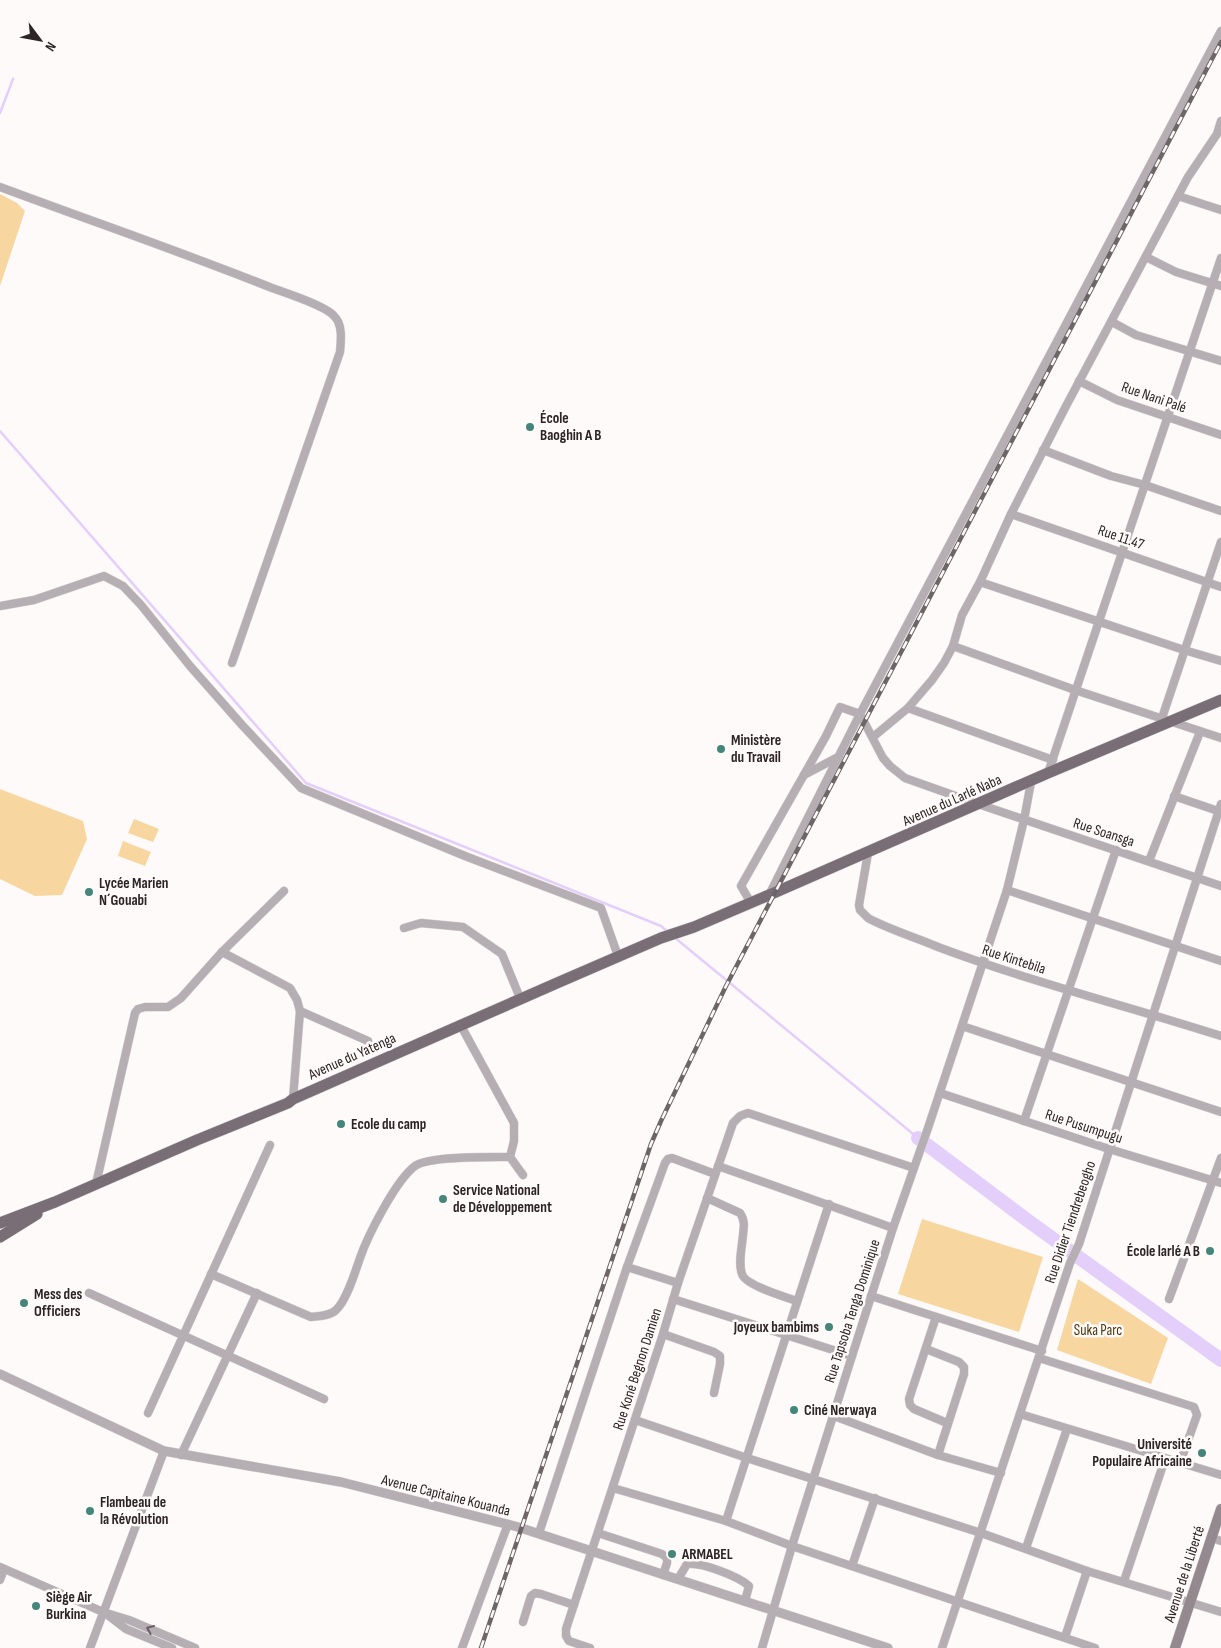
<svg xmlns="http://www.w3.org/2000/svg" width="1221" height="1648" font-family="'Sofia Sans Condensed',sans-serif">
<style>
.green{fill:#f8d6a0}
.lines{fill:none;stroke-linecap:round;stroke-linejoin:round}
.stream{stroke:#e4cffb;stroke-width:2.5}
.river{stroke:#e4cffb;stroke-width:14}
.minor-casing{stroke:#d8d3d4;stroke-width:9}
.tertiary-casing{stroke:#d8d3d4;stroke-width:10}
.secondary-casing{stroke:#d8d3d4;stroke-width:11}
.primary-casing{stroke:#d8d3d4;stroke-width:12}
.minor{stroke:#b5aeb2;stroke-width:8}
.tertiary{stroke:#b5aeb2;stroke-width:9}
.secondary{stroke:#93898f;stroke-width:10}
.primary{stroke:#7a6e76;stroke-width:11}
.rail-casing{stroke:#6d6667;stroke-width:4.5}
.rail{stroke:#fefafa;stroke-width:2.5;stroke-dasharray:8;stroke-linecap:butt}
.oneway{stroke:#6a6264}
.poi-dot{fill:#448679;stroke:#fefafa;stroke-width:2}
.labels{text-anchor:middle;stroke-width:5;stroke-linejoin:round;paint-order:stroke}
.street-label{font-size:15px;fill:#2c2425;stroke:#fefafa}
.poi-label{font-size:15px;font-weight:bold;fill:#2c2425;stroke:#fefafa;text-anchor:start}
.park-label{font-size:15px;fill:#4e370a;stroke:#fefafa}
</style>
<rect width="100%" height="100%" fill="#fefafa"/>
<g class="green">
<polygon points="0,194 17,203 25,211 0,286"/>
<polygon points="0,789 83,821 87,839 62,895 35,896 0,879"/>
<polygon points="134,819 159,829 153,842 128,833"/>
<polygon points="123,841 151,852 145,866 118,856"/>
<polygon points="922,1219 1043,1257 1019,1332 898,1294"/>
<polygon points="1078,1279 1168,1338 1151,1384 1057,1350"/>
</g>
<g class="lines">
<g class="stream">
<polyline points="0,113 13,79"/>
<polyline points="0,431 306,783 661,926 668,932"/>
<polyline points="674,937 918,1138"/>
</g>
<polyline class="river" points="918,1138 1027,1220 1221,1360"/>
<g class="minor-casing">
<g id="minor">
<path d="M0,187C91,221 182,252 272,288C286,293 326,306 334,316C343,324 341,341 340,352L232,663"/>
<polyline points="1178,196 1221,210"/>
<polyline points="1146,257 1176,272 1221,286"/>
<polyline points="1112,322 1136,335 1221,361"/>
<polyline points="1079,381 1117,400 1221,435"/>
<polyline points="1043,450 1111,476 1145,485 1221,511"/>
<polyline points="1011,514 1221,587"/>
<polyline points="980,582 1184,650 1221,661"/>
<polyline points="0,606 34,600 104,576 123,586 141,605 190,666 242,725 301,788 465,856 601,908 618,956"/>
<polyline points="953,646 1075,690 1221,738"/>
<polyline points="908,708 1053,760"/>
<polyline points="1162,718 1221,542"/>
<polyline points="873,737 908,708 932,680 944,663 953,646 962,615 980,582 1011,514 1065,408 1188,177 1217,134 1221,121"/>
<polyline points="1048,773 1221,258"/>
<polyline points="804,775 838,757"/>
<polyline points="1174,796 1221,812"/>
<path d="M868,853L859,905L860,910L868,918C890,930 915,937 938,947C1031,982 1127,1006 1221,1036"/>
<polyline points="1149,861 1200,732"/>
<polyline points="1007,890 1221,961"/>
<polyline points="769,895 860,714 1221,31"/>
<polyline points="751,903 741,886 826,736 840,707 860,714 883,758 890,766 905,778 978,804 1221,886"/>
<polyline points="404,928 421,923 463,927 502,954 520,998"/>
<polyline points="222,952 290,988 297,1000 300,1011 293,1099"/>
<polyline points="300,1011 368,1041"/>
<polyline points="460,1024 514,1123 514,1141 510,1157"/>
<polyline points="962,1026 1221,1112"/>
<polyline points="940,1093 1109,1149 1221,1183"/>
<polyline points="1024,1121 1116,850"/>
<polyline points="718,1166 893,1228"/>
<polyline points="96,1184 135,1013 138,1009 145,1007 168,1007 181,998 222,952 284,891"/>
<path d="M707,1198L740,1213C745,1220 744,1227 743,1235C742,1247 738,1263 742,1274C745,1285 785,1297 797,1301"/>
<polyline points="627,1267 678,1283"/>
<path d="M211,1274L311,1317C319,1316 330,1316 336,1310C347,1300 355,1272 360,1258C368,1235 396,1180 415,1166C428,1156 491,1157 510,1157L523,1175"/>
<polyline points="89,1293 324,1399"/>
<polyline points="871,1296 1042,1351"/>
<polyline points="673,1299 852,1356"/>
<polyline points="1169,1299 1221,1158"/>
<polyline points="936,1317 909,1399 910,1405 914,1409 947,1423"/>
<polyline points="663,1334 714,1352 720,1356 720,1364 714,1393"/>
<polyline points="926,1349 959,1362 964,1367 964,1374 938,1455"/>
<polyline points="1039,1358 1194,1407 1197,1415 1180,1463"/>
<polyline points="148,1413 270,1145"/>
<polyline points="1020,1414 1221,1475"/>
<polyline points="834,1416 938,1455 1001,1473"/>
<polyline points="635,1420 747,1458 981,1533 1087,1571 1221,1612"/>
<polyline points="181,1455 257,1293"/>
<polyline points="613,1488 726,1521 792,1546 1095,1648"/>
<polyline points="726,1521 829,1204"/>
<polyline points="539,1533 627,1267 665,1163 668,1159 672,1158 715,1174"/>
<polyline points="598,1533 662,1554 667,1558 667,1563 663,1575"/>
<polyline points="1212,1538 1221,1541"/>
<polyline points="1026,1548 1067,1429"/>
<polyline points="852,1566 875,1498"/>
<polyline points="0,1567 103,1612 129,1620 195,1648"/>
<path d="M678,1579L687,1564C701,1562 738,1576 749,1586L745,1601"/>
<polyline points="0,1580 4,1569"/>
<polyline points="1124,1581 1165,1459"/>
<polyline points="109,1616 126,1629 172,1648"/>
<polyline points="523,1622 531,1596 535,1593 541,1594 574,1605"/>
<polyline points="1065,1637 1087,1571"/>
<polyline points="90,1648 164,1451"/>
<polyline points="462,1648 508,1524"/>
<polyline points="590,1648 569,1641 566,1636 566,1629 663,1334 678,1283 733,1123 740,1116 748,1113 914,1168"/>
<polyline points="762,1648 792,1546 852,1356 893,1228 928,1128 1007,890 1024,820 1031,782"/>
<polyline points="942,1648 1070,1263 1079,1244 1221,804"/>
</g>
</g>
<g class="tertiary-casing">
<polyline id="tertiary" points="0,1374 164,1451 341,1482 518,1527 888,1648"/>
</g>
<g class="secondary-casing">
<polyline id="secondary" points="1175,1648 1221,1509"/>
</g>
<g class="primary-casing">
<g id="primary">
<polyline points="0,1223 55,1202 197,1140 288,1103 293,1099 557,983 661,938 694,927 776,892 1048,773 1221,700"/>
<polyline points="0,1237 37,1214"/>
</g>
</g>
<use href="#minor" class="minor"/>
<use href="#tertiary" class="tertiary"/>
<use href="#secondary" class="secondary"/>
<use href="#primary" class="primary"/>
<g class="rail-casing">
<polyline id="rail" points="481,1648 651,1144 661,1121 726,986 1221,42"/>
</g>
<use href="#rail" class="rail"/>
</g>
<defs><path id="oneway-chevron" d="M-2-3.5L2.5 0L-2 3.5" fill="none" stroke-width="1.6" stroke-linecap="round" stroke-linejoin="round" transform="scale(1.25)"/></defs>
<use class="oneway" href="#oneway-chevron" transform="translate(150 1629) rotate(-157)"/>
<g class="poi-dot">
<circle cx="530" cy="427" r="5"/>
<circle cx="721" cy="749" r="5"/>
<circle cx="89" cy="892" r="5"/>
<circle cx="341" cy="1124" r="5"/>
<circle cx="443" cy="1199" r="5"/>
<circle cx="1210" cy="1251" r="5"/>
<circle cx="24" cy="1303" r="5"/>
<circle cx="829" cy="1327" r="5"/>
<circle cx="794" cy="1410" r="5"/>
<circle cx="1202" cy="1453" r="5"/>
<circle cx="90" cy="1511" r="5"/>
<circle cx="672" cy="1554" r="5"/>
<circle cx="36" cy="1606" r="5"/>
</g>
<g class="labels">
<g class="street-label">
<text transform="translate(1154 397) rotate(19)" y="5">Rue Nani Palé</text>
<text transform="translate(1121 537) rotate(19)" y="5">Rue 11.47</text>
<text transform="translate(952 800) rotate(-24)" y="5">Avenue du Larlé Naba</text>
<text transform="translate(1104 832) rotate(18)" y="5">Rue Soansga</text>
<text transform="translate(1014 959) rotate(18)" y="5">Rue Kintebila</text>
<text transform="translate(352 1056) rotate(-24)" y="5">Avenue du Yatenga</text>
<text transform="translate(1084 1126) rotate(18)" y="5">Rue Pusumpugu</text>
<text transform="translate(1070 1222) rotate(-71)" y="5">Rue Didier Tiendrebeogho</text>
<text transform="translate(852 1311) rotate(-72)" y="5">Rue Tapsoba Tenga Dominique</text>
<text transform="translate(637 1369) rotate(-72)" y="5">Rue Koné Begnon Damien</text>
<text transform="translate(446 1495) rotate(14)" y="5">Avenue Capitaine Kouanda</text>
<text transform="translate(1184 1574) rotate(-72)" y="5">Avenue de la Liberté</text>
</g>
<g class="poi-label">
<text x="540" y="423">École<tspan x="540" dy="17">Baoghin A B</tspan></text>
<text x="731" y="745">Ministère<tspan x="731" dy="17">du Travail</tspan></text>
<text x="99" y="888">Lycée Marien<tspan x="99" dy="17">N´Gouabi</tspan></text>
<text x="351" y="1129">Ecole du camp</text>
<text x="453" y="1195">Service National<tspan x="453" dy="17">de Développement</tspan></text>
<text x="1200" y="1256" text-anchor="end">École larlé A B</text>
<text x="34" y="1299">Mess des<tspan x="34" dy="17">Officiers</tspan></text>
<text x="819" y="1332" text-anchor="end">Joyeux bambims</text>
<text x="804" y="1415">Ciné Nerwaya</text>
<text x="1192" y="1449" text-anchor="end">Université<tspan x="1192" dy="17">Populaire Africaine</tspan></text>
<text x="100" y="1507">Flambeau de<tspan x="100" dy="17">la Révolution</tspan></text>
<text x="682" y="1559">ARMABEL</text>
<text x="46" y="1602">Siège Air<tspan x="46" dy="17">Burkina</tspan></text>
</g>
<g class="park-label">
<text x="1098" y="1335">Suka Parc</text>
</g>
</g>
<g transform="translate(40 40) rotate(122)" stroke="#fefafa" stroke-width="4" paint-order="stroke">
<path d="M0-4L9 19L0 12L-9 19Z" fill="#2c2425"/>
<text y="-8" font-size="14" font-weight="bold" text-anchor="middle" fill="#2c2425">N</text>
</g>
</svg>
